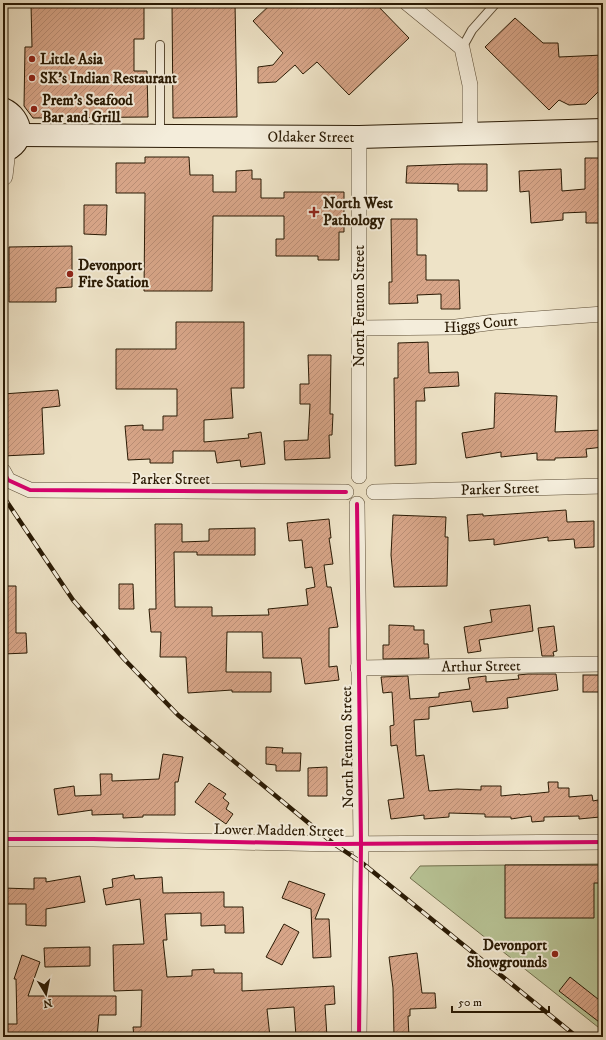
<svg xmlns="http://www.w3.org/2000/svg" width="606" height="1040" font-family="'IM FELL DW Pica',serif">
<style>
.park{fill:#b8c496;stroke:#716f4d}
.building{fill:url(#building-hatch);stroke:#2a1a04}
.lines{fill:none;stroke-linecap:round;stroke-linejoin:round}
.service-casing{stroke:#5b4c35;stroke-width:10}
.minor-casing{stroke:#5b4c35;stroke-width:16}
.tertiary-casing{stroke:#5b4c35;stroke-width:20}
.secondary-casing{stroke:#2a1a04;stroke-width:24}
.service{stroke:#f4eddb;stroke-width:8}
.minor{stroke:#f4eddb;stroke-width:15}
.tertiary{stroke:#f4eddb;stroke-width:19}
.secondary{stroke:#f4eddb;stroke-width:22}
.rail-casing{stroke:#2a1a04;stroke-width:4.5}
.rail{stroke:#f4eddb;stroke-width:3;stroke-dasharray:9;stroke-linecap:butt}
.cycleway-casing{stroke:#f4eddb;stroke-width:6}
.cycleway{stroke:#d6006c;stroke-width:4}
.poi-dot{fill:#8f2418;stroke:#f4eddb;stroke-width:1.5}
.labels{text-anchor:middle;stroke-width:4;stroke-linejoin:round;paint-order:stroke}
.poi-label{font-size:15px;font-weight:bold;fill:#2a1a04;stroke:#f4eddb;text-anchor:start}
.street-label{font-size:15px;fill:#2a1a04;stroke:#f4eddb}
</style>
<defs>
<pattern id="building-hatch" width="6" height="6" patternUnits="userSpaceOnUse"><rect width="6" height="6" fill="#d7a588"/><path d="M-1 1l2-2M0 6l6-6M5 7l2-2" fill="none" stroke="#b98d74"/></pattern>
</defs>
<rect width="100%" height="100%" fill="#eee3c7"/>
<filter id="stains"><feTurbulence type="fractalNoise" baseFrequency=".005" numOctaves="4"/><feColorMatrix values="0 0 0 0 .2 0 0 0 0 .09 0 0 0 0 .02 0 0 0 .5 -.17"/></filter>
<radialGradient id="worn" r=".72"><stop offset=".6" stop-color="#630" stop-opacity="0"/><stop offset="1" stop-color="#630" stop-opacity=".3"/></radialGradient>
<polygon class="park" points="603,864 603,1031 410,878 420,866"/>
<g class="building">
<polygon points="41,3 144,3 144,39 134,39 134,71 147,71 148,117 33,118 24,106 25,47 32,47 31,4"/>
<polygon points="172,3 235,3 237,117 173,118"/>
<polygon points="272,3 375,3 409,38 349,95 317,62 303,74 295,65 276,82 258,83 258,67 273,65 283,53 253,21"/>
<polygon points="515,18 543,43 558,43 559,57 603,55 603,87 586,104 569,105 559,100 549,110 485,47"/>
<polygon points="145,157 189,157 190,175 213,175 213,192 236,192 236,171 252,170 252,179 261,179 261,198 284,198 284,192 344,192 344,232 339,232 339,260 318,260 318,256 276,256 276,239 284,239 284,216 213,216 212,291 144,291 145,193 116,193 116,163 145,163"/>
<polygon points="585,158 603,158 603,223 586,223 586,212 563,213 563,220 531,223 529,191 520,192 519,171 561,169 562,191 585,189"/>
<polygon points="458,164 487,164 487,191 458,191 458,184 406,183 407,166"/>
<polygon points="84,205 107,205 106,235 84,234"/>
<polygon points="391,219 417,219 417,255 426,255 426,280 459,280 460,309 441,309 441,294 417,295 418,303 389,304 389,282 392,282"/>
<polygon points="72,246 72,287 56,288 56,302 9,302 9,247"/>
<polygon points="176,322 244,322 244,388 231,388 233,418 204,420 204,442 249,438 248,434 261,432 265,464 241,467 240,460 217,463 215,451 173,451 173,463 150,463 150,459 128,460 125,426 143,425 143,430 163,430 163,416 177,416 177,389 116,389 116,349 176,349"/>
<polygon points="428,342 429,373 458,372 459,386 424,388 425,401 416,401 416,464 395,466 394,378 398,378 398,343"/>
<polygon points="308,355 331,355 330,414 333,414 332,435 329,435 330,458 285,460 284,441 308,440 310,404 300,404 300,384 309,384"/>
<polygon points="58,390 60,406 42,408 44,454 3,456 3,394"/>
<polygon points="495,393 557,396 555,432 603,430 603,447 586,449 587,457 555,458 555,460 537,460 537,453 501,457 501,452 466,458 462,433 494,428"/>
<polygon points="566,510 567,522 594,521 594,547 575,548 574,539 548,541 548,537 494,545 494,539 469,541 467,515 483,514 483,516"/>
<polygon points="393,515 446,517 445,537 448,537 447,586 394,587 391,555"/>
<polygon points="329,519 331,538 329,538 333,564 324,565 327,587 331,587 338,627 329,628 329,667 337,666 339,680 305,684 301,658 263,658 262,632 227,632 226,672 271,672 271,692 232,692 232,690 188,693 186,657 160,657 161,632 151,632 149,609 156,609 155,524 182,524 182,542 209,541 209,529 255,528 255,555 197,555 197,552 174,552 175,607 212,607 212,616 269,615 268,609 308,605 306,589 315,587 312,567 305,568 302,540 289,541 287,523"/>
<polygon points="119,584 133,584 134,609 119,609"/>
<polygon points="3,586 16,586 16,633 26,633 27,653 3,654"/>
<polygon points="530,605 533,631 479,640 481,651 468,653 464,627 492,622 490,610"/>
<polygon points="389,625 414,626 414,630 424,630 424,644 428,644 429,658 383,659 383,645 389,645"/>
<polygon points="554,626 557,651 553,652 554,656 542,656 538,628"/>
<polygon points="528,674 556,674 558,690 507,698 508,708 473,712 471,701 429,707 429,719 414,720 416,756 424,755 429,791 457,789 481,790 481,786 501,786 501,796 520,794 520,795 549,792 548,782 558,782 558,788 569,788 569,797 592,795 593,801 598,800 600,817 579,819 579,816 544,817 544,821 532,822 531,816 511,819 511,817 485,817 485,814 449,813 449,817 424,819 424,815 391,819 388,800 404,798 397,745 391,746 390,726 394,725 392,692 383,693 381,677 408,676 410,699 439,697 439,693 470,689 468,678 486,676 486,682 519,679 518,675"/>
<rect x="583" y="675" width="20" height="17"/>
<polygon points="266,747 283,748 282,753 301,753 300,771 276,771 276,765 266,764"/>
<polygon points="163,754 183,757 178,782 175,782 175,815 143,815 143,817 123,818 123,814 92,815 92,810 58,815 54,789 74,786 75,796 101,795 100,774 112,774 112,781 159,779"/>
<polygon points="327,767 327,796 308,796 308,768"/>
<polygon points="209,783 226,794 223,798 229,803 226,809 233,814 226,824 195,802"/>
<polygon points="505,865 603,865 603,883 594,883 594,918 505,918"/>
<polygon points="134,875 135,879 162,877 163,893 224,892 224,907 243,907 244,933 225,933 225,925 201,926 201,913 165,914 167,940 163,940 167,977 192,976 192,970 214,969 214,973 242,973 242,991 334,986 335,1004 325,1005 327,1037 296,1037 294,1007 267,1009 270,1037 134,1037 133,1027 141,1027 142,990 114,991 113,945 144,944 140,899 106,905 103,889 113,887 112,879"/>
<polygon points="80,876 85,902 46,909 46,926 26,925 26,904 3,904 3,888 34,889 34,878 46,878 46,882"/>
<polygon points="289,881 325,894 315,919 329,919 331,957 313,958 311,909 282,898"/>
<polygon points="284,924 299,932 282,965 266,957"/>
<polygon points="90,947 90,966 45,967 44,948"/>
<polygon points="417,953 422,993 435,993 436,1008 410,1009 410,1016 408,1016 409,1037 394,1037 393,988 389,957"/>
<polygon points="22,955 40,962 28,996 116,996 116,1015 99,1015 97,1037 3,1037 3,1024 17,1024 16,979 14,979"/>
<polygon points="570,977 603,1003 603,1025 559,991"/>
</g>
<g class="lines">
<g class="service-casing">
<g id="service">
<polyline points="462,48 472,30 496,3"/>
<polyline points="160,135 160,45"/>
</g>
</g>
<g class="minor-casing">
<g id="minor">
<polyline points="407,3 462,48 470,85 470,134"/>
<path id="s1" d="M359,328L456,327L495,322L603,314"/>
<polyline points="3,471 8,480 30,490 346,492"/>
<polyline points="359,476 359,137"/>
<path id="s2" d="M374,492L603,486"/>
<polyline points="357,504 361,843 359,1037"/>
<path id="s3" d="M358,668L603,664"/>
<polyline points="3,839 93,839 334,844 603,842"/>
</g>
</g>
<g class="tertiary-casing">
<polyline id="tertiary" points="3,176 6,150"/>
</g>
<g class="secondary-casing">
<g id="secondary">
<path d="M3,109C23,118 26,144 3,151"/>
<path id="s4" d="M19,135L359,137L603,130"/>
</g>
</g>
<use href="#service" class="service"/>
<use href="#minor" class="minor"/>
<use href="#tertiary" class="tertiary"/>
<use href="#secondary" class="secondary"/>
<g class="rail-casing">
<polyline id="rail" points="3,496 73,600 124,659 178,715 334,844 361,862 577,1037"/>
</g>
<use href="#rail" class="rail"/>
<g class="cycleway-casing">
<g id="cycleway">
<polyline points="3,471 8,480 30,490 346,492"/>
<polyline points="357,504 361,843 359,1037"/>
<polyline points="3,839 93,839 334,844 603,842"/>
</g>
</g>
<use href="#cycleway" class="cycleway"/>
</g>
<g class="poi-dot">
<circle cx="32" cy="59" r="4"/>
<circle cx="32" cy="78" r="4"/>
<circle cx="34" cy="109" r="4"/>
<path d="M312 206h4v4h4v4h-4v4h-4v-4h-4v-4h4z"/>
<circle cx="70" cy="274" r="4"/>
<circle cx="555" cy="954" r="4"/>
</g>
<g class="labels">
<g class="poi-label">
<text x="40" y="64">Little Asia</text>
<text x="40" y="83">SK's Indian Restaurant</text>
<text x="42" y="105">Prem's Seafood<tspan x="42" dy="17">Bar and Grill</tspan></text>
<text x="323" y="208">North West<tspan x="323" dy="17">Pathology</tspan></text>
<text x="78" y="270">Devonport<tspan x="78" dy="17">Fire Station</tspan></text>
<text x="547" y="950" text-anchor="end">Devonport<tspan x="547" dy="17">Showgrounds</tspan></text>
</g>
<g class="street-label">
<text dy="5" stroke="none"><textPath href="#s4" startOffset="292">Oldaker Street</textPath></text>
<text transform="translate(359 306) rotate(-90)" y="5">North Fenton Street</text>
<text dy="5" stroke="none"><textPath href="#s1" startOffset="122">Higgs Court</textPath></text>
<text x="171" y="484">Parker Street</text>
<text dy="5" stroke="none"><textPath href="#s2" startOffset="126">Parker Street</textPath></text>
<text dy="5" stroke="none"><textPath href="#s3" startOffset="123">Arthur Street</textPath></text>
<text transform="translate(347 747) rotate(-91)" y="5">North Fenton Street</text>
<text transform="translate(279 830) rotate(1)" y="5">Lower Madden Street</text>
</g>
</g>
<rect width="606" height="1040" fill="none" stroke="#eee3c7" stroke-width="16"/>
<rect x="4" y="4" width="598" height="1032" fill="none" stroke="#2a1a04" stroke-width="2"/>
<rect x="8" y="8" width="590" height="1024" fill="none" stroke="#2a1a04"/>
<g transform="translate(46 994) rotate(170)" stroke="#f4eddb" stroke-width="3" paint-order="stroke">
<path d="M0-3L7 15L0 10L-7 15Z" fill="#2a1a04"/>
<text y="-6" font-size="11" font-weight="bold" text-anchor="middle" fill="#2a1a04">N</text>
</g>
<path d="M452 1006v6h97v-6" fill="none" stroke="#2a1a04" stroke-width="2"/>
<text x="458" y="1006" font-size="12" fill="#2a1a04" stroke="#f4eddb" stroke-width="3" paint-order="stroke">50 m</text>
<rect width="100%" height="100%" filter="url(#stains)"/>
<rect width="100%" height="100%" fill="url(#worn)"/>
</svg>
